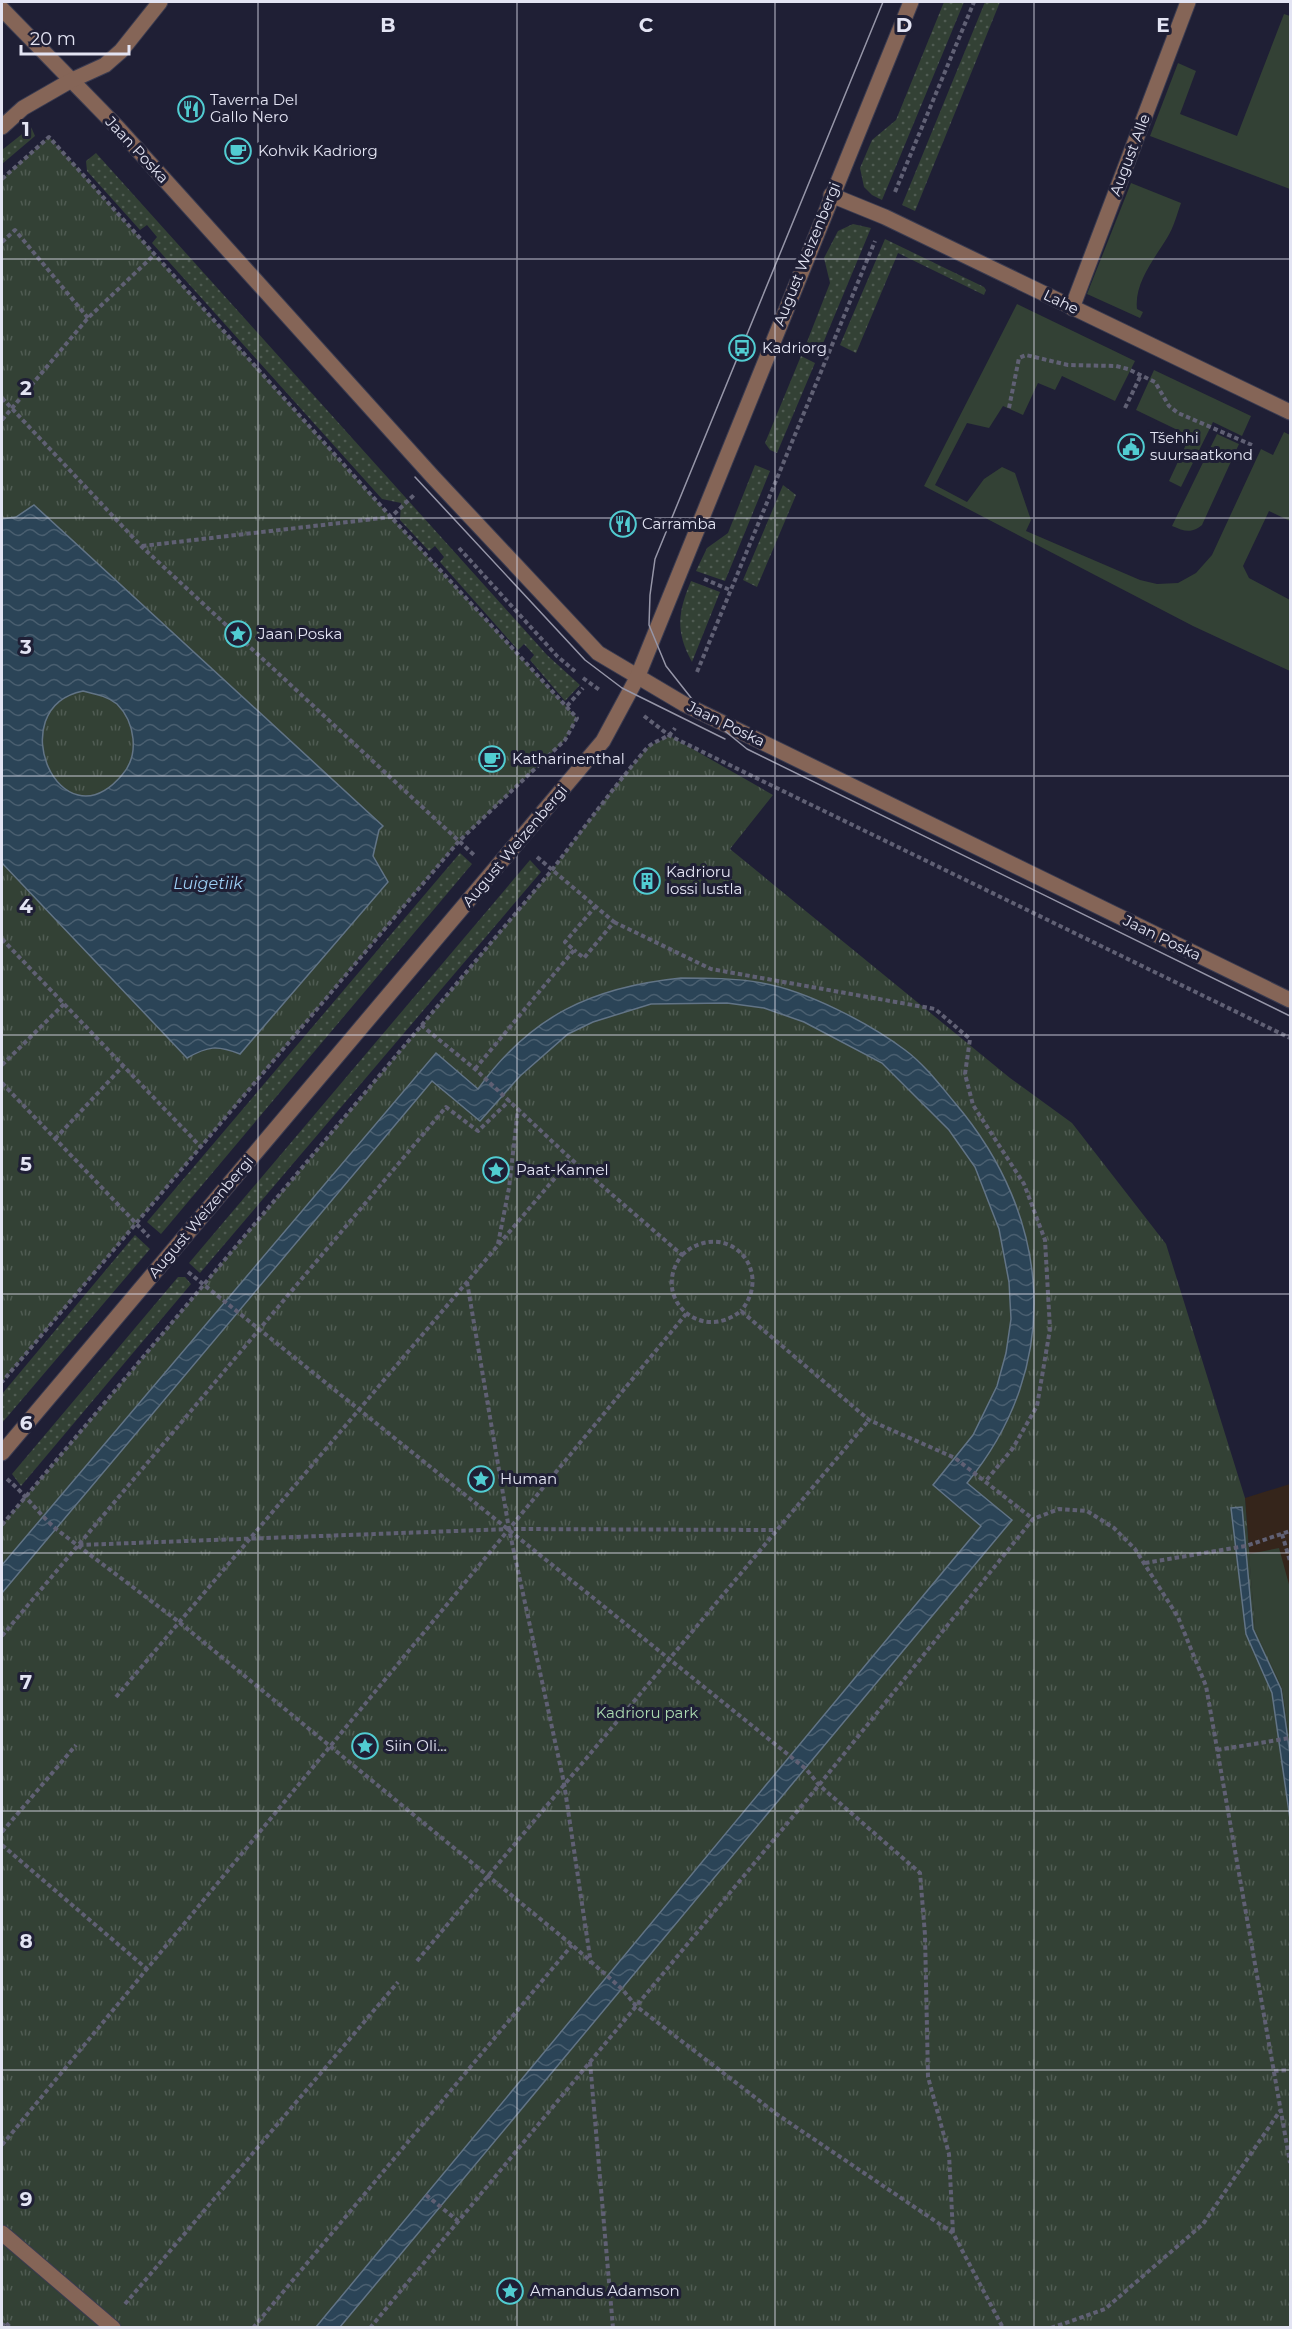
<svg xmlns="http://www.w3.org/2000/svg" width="1292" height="2329" font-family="Montserrat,sans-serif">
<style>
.commercial{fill:#35251b}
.grass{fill:url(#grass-dots)}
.park{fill:url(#park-tufts)}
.garden{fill:#334135}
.water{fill:url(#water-waves);stroke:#627486;stroke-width:1.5;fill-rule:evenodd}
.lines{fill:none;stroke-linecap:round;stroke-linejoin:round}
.minor-casing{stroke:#3a3b50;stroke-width:17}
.path{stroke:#606074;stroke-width:4;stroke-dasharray:4.5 3;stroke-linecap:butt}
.minor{stroke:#856557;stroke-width:15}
.tram{stroke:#9696a8;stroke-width:1.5}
.grid{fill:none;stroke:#e3e4f3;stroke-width:1.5;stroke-opacity:0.55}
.labels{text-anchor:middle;stroke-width:6;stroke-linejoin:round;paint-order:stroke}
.poi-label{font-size:15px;fill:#e3e4f3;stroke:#1f1f35;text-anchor:start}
.street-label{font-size:15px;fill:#e3e4f3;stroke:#1f1f35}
.park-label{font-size:15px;fill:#abdab0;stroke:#1f1f35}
.water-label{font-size:16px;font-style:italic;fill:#9dcff5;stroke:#1f1f35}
.grid-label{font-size:20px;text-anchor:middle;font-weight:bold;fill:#e3e4f3;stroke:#1f1f35;stroke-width:6;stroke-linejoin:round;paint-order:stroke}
</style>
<defs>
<pattern id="grass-dots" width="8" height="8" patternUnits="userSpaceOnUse" patternTransform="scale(1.5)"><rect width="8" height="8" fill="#334135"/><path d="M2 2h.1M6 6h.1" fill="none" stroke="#505c53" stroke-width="1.8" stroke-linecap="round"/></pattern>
<pattern id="park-tufts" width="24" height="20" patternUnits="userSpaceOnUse" patternTransform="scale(1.5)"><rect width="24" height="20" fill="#334135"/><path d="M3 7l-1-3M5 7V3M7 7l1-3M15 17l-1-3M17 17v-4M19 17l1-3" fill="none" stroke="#505c53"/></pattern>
<pattern id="water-waves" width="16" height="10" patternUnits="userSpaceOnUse" patternTransform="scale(1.5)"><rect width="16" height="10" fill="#2b4457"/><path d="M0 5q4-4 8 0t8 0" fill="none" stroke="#4a5f70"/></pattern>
</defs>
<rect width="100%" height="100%" fill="#1f1f35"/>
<polygon class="commercial" points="1290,1484 1290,1742 1282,1688 1255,1629 1245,1498"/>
<g class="grass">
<polygon points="944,2 964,2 882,200 872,195 864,187 860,168 872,140 896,120"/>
<polygon points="985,2 1000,2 915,211 902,205"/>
<polygon points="31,127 35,136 2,164 2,150"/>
<polygon points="96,153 547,655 580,685 565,701 530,660 534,655 524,644 518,650 440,562 444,557 435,546 429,551 400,520 401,503 382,499 152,243 157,237 147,225 140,230 87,171 86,161"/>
<polygon points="853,224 871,228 819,353 805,347 830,283 824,258 838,231"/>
<polygon points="885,239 984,287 986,290 984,295 898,253 856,353 840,345"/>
<polygon points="801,356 815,363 777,453 770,450 765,443"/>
<polygon points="755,465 770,471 725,581 696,571 707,548 728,533"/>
<polygon points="783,485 796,495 757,587 743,580"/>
<path d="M691,581L720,592L692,662C675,631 678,612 691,581Z"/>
<polygon points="460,853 472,864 161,1234 147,1222"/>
<polygon points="530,860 541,872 200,1273 189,1263"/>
<polygon points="135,1235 150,1249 2,1423 2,1394"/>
<polygon points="178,1277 185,1277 191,1284 21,1486 12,1474"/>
</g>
<g class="park">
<polygon points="49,137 391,517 577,718 565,740 459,841 2,1382 2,179"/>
<polygon points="670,736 773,795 730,849 1010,1078 1072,1123 1166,1244 1245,1498 1255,1628 1282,1688 1290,1742 1290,2327 2,2328 2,1525 552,870 615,786 649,746"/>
</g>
<g class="garden">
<polygon points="1284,14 1290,16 1290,189 1150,136 1178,63 1196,71 1180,114 1237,136"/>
<path d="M1131,183L1181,203C1177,214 1174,227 1167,238C1155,258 1134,283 1137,309L1143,312L1140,318L1087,294Z"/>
<polygon points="1017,304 1135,361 1115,401 1062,376 1055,390 1038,383 1023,415 1003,406 989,428 967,423 935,485 967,502 984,479 1002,467 1015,473 1031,520 1026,531 1140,580 1157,584 1178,583 1196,573 1212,555 1261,449 1273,455 1284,432 1290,435 1290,521 1269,511 1243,566 1249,578 1290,600 1290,671 1193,626 924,486"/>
<polygon points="1154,370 1251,416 1242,436 1213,422 1181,487 1169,481 1190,436 1136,410"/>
<path d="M1217,434L1239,444L1202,525C1191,534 1184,531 1172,526Z"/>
<polygon points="1279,1548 1290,1588 1290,1742 1282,1688 1255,1629 1249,1554"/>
</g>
<g class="water">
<path d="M34,505L383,826L379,830L373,856L388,882L240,1054C217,1045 208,1046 187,1058L2,863V519L16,517ZM83,691C95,694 107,696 117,704C135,722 140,755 122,775C60,848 0,708 83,691Z"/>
<path d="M681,978C708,978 735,978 762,983C807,991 869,1023 905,1050C924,1064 940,1085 955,1103C1052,1217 1064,1365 967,1483L1012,1520L340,2327H316L981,1526L933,1485L973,1435L997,1386L1006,1353L1011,1319L1009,1282L999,1229L975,1167L949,1130L882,1063L804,1022L764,1008L727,1003L651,1004L593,1022L568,1034L520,1076L480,1121L432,1081L2,1593V1565L436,1053L478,1089C531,1015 593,987 681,978Z"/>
<polygon points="1242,1507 1253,1629 1281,1689 1290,1755 1290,1819 1272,1693 1246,1634 1231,1508"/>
</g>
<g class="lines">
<g class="minor-casing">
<g id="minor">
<polyline points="2,9 118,128 433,477 598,653 684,704 1290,1000"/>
<polyline points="2,127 23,108 70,81 105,65 121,51 160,2"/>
<polyline points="831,195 885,217 1290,412"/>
<polyline points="1072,308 1188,2"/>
<polyline points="2,1453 603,741 637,678 911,2"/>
<polyline points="2,2233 113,2328"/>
</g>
</g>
<g class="path">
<polyline points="2,179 49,137 391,517 577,718 565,740 459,841 2,1382"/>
<polyline points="895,192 974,2"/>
<polyline points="2,242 15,230 88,318"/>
<polyline points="2,398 141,546 474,855"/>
<polyline points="1009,408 1019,358 1026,355 1068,365 1116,366 1128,369 1155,382 1169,406 1178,413 1252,445"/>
<polyline points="1125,408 1141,375"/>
<polyline points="2,420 88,318 154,255"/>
<polyline points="142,546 391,517 414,495"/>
<polyline points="459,548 557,656 577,673"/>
<polyline points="704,579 730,590"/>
<polyline points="697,672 875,241"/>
<polyline points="583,678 601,691"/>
<polyline points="567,706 583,688"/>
<polyline points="644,716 670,736 1290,1038"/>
<polyline points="537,857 614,922 584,958 574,950"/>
<polyline points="614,922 711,969 935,1009 970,1039 965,1074 973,1105 1024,1184 1045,1240 1050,1329 1037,1406 1013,1448 985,1482"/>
<polyline points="2,939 200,1146"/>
<path d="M421,1025L475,1069L571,1159L682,1255C650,1296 699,1344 741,1311L869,1420L955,1458L1033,1519"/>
<polyline points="2,1065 64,1004"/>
<polyline points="475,1069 574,950 565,942 595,907"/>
<polyline points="2,1083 149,1237"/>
<polyline points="55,1139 123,1066"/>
<polyline points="498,1244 509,1188 518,1109"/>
<path d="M682,1255C724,1217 776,1268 741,1311"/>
<polyline points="188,1272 806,1769 819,1785 920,1873 925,1935 928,2077 949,2154 953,2233"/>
<polyline points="467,1282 509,1529 564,1783 591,1964"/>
<path d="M7,1479C25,1494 38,1513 56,1529L179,1622L572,1945L622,1989L636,2006L778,2115L953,2233L1003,2328"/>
<path d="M2,1525L552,870C583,829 613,788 646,749C655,739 668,740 675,728"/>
<polyline points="1282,1534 1290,1561"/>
<polyline points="79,1545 509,1529 776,1530"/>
<polyline points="1145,1563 1246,1546 1290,1531"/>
<polyline points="2,1636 446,1107 478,1131 510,1100"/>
<polyline points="116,1697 571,1159"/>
<polyline points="1217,1750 1290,1738"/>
<polyline points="2,1832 76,1745"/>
<polyline points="2,1845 147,1969"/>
<polyline points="417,1961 869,1420"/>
<polyline points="590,2062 613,2328"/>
<polyline points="1274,2071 1290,2070"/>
<polyline points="2,2145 686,1314"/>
<polyline points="426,2195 458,2221"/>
<polyline points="125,2304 398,1982"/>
<polyline points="2,2327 5,2322 11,2328"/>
<polyline points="253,2328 572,1945"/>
<polyline points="370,2328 819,1785 1033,1519 1059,1509 1087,1511 1114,1528 1135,1549 1178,1617 1206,1686 1290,2163"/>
<polyline points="1051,2328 1105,2309 1203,2224 1280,2111"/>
</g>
<use href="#minor" class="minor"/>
<g class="tram">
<polyline points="883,2 655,559 650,595 649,625 666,666 703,713 747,749 1290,1016"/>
<polyline points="415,477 585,660 622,688 725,739"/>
</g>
</g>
<path class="grid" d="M258,2V2328M517,2V2328M775,2V2328M1034,2V2328M2,259H1290M2,518H1290M2,776H1290M2,1035H1290M2,1294H1290M2,1553H1290M2,1811H1290M2,2070H1290"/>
<defs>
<g id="restaurant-ring" transform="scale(1.35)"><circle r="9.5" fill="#1f1f35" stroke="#51ccd1" stroke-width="1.5"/><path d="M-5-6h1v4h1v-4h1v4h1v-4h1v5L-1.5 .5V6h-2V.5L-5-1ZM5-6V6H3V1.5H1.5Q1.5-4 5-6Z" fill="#51ccd1"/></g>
<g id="cafe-ring" transform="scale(1.35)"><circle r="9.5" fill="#1f1f35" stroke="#51ccd1" stroke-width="1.5"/><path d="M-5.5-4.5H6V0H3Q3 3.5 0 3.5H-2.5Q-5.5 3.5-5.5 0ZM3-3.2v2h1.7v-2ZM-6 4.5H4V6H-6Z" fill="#51ccd1"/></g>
<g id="bus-ring" transform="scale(1.35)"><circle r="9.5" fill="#1f1f35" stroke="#51ccd1" stroke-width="1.5"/><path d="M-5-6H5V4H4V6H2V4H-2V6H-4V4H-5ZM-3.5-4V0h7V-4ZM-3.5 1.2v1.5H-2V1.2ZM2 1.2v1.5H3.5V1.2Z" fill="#51ccd1"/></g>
<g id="civic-ring" transform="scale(1.35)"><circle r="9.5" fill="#1f1f35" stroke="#51ccd1" stroke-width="1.5"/><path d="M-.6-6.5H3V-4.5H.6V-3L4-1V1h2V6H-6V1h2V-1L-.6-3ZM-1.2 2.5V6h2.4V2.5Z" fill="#51ccd1"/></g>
<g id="sight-ring" transform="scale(1.35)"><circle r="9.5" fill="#1f1f35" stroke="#51ccd1" stroke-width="1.5"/><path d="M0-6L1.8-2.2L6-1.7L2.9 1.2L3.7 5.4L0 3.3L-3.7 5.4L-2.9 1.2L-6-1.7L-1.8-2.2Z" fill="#51ccd1"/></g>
<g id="building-ring" transform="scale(1.35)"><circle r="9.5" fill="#1f1f35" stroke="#51ccd1" stroke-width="1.5"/><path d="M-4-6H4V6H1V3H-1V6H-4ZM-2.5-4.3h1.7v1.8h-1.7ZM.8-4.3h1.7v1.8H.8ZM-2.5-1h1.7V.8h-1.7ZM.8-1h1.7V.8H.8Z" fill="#51ccd1"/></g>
</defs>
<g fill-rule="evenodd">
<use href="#restaurant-ring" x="191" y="109"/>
<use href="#cafe-ring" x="238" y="151"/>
<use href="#bus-ring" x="742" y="348"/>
<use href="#civic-ring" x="1131" y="447"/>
<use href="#restaurant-ring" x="623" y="524"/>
<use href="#sight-ring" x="238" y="634"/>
<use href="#cafe-ring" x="492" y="759"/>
<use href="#building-ring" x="647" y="881"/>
<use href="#sight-ring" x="496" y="1170"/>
<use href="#sight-ring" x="481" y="1479"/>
<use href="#sight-ring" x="365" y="1746"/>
<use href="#sight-ring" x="510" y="2291"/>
</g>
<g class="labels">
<g class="poi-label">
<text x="210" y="105">Taverna Del<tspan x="210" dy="17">Gallo Nero</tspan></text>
<text x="258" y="156">Kohvik Kadriorg</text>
<text x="762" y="353">Kadriorg</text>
<text x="1150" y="443">Tšehhi<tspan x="1150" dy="17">suursaatkond</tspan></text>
<text x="642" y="529">Carramba</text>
<text x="258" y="639">Jaan Poska</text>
<text x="512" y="764">Katharinenthal</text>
<text x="666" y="877">Kadrioru<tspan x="666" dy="17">lossi lustla</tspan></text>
<text x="516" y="1175">Paat-Kannel</text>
<text x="500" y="1484">Human</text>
<text x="385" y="1751">Siin Oli...</text>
<text x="530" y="2296">Amandus Adamson</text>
</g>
<g class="street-label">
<text transform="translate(137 150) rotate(47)" y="5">Jaan Poska</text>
<text transform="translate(1130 155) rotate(-69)" y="5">August Alle</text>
<text transform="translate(807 254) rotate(-68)" y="5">August Weizenbergi</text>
<text transform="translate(1061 302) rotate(26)" y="5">Lahe</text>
<text transform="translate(726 724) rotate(26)" y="5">Jaan Poska</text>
<text transform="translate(515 846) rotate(-50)" y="5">August Weizenbergi</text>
<text transform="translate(1162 938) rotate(26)" y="5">Jaan Poska</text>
<text transform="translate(201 1217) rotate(-50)" y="5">August Weizenbergi</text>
</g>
<g class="park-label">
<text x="647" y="1718">Kadrioru park</text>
</g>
<g class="water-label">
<text x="208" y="889">Luigetiik</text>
</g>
</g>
<g class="grid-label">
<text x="388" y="32">B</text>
<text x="646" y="32">C</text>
<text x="904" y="32">D</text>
<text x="1163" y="32">E</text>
<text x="26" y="136">1</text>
<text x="26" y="395">2</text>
<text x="26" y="654">3</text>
<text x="26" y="913">4</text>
<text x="26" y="1171">5</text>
<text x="26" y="1430">6</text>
<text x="26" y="1689">7</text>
<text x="26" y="1948">8</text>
<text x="26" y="2206">9</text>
</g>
<rect width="1292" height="2329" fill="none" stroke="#e3e4f3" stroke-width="6"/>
<path d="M21 45v9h108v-9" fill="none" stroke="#e3e4f3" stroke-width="3"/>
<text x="30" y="45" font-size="18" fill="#e3e4f3" stroke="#1f1f35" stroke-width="4.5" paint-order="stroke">20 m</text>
</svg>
